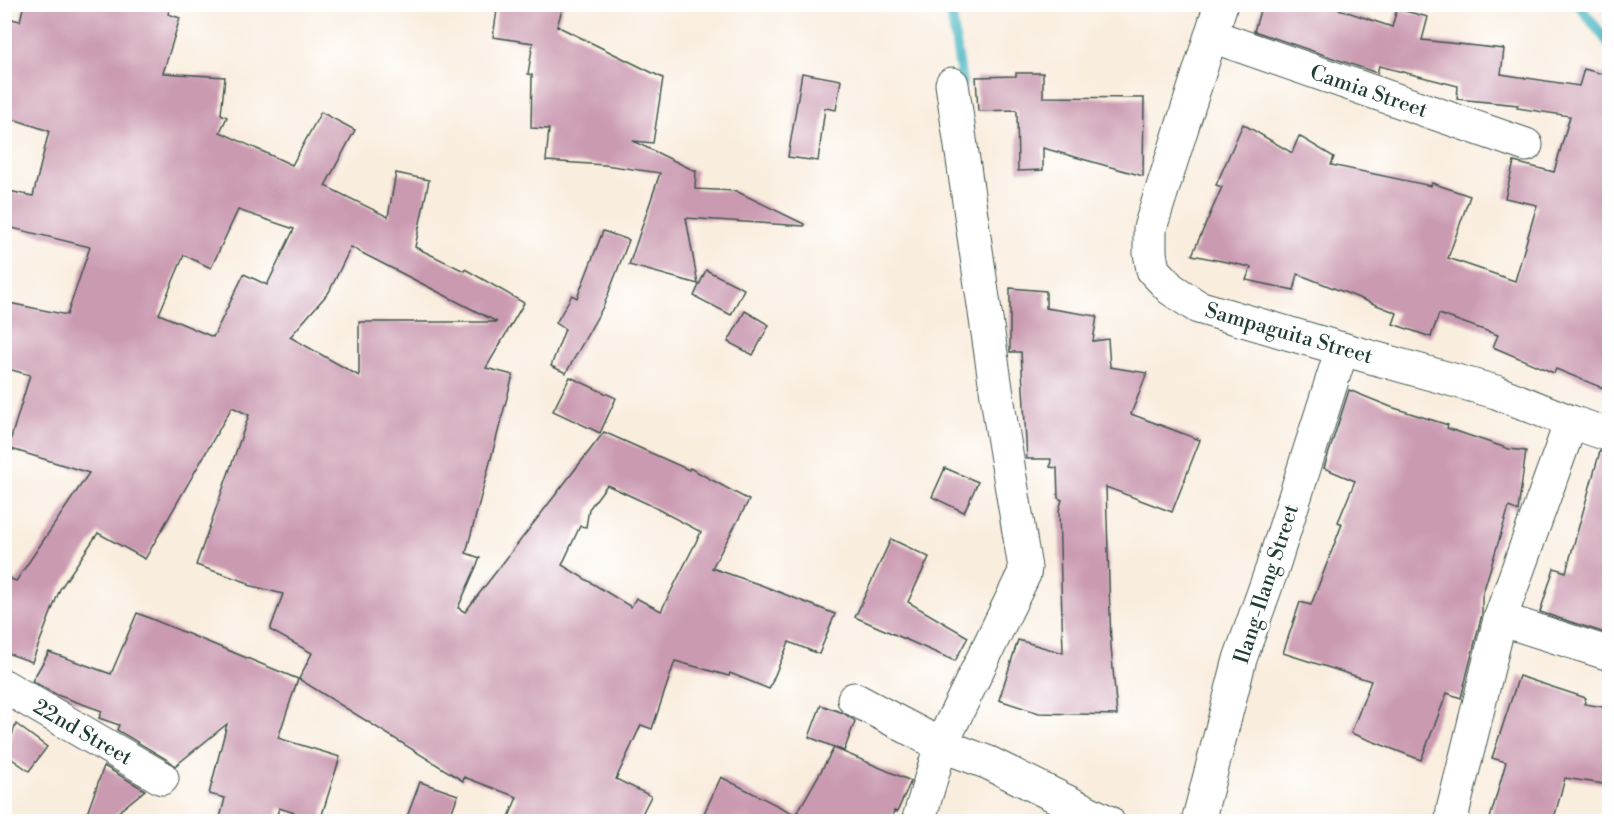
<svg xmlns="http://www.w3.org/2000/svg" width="1614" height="826" font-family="'Libre Bodoni',serif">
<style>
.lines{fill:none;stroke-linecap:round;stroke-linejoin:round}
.stream{stroke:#48b6c3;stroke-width:10}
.building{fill:#ca9ab0;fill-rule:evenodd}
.street-casing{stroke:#40574e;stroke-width:35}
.street{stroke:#fff;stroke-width:33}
.labels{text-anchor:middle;stroke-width:6;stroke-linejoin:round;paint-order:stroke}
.street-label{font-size:21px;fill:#1f3d34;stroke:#fff}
</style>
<rect width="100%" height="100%" fill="#fff"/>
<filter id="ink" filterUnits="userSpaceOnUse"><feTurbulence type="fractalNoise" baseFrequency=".0167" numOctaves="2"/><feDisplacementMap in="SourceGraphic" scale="12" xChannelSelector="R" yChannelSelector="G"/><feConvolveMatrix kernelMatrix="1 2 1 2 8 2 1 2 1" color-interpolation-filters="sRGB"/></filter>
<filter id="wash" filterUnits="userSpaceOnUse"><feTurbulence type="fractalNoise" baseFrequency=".008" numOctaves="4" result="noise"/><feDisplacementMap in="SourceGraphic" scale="24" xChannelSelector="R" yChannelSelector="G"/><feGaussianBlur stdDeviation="1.35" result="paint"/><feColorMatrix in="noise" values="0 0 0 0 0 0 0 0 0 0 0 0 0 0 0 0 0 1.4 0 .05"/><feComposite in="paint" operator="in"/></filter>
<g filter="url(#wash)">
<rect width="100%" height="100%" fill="#f9edde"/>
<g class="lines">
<g class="stream">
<polyline points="950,4 962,83"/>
<polyline points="1578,4 1610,45"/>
</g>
</g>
<g id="blocks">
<g class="building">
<path d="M24,4H171L168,14L180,18L163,73L225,77L221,114L227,117L220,132L292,165L321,112L355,130L325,186L388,217L396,173L429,180L415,247L464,271L465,269L524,303L486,368L513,375L466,553L480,558L458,608L465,612L604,432L689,470L690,468L749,500L712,568L761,585L835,614L819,654L789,642L769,689L730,673L729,676L675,661L652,729L641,725L616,779L651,796L638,822H507L517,797L464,777L463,781L299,679L312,653L270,630L283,594L248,585L249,583L196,565L249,415L232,407L145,559L98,533L60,589L32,662L4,652V576L16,581L89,473L8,448L30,375L4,368V302L67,315L90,247L4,226V190L33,196L49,131L4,116V17L20,21ZM238,210L294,229L267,285L244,274L213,337L159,314L184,255L211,268ZM351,247L362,253L497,322H359V376L290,337L329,292ZM607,485L648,504L701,532L661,611L636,598L631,607L562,565L580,526L586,527L589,509Z"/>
<polygon points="498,4 564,4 557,26 663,78 653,143 633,141 693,170 696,170 695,189 736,191 804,224 804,226 686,218 698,284 629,265 660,173 605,165 546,161 549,129 531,128 532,75 528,74 533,43 493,37"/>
<polygon points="1262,4 1324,4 1392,27 1397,9 1428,17 1422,40 1504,49 1501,74 1579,86 1584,69 1610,76 1610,391 1556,369 1554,373 1493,347 1498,335 1439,314 1431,337 1393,324 1397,313 1298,274 1294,290 1246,280 1251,267 1192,255 1222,187 1216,185 1243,124 1292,153 1299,136 1334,157 1331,165 1431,186 1432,183 1470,196 1448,258 1515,281 1537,205 1505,198 1514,162 1554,172 1570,116 1517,108 1518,105 1457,99 1458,86 1379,66 1377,73 1254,31"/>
<polygon points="802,73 841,80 836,110 825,108 818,161 788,157"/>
<polygon points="1016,73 1043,73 1043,97 1144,98 1143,176 1043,148 1043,170 1018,171 1017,112 1016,110 978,111 976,77 1016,76"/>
<polygon points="603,231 629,240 604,305 566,373 551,366 565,329 556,323 572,295 577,298"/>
<polygon points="706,270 744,289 731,315 694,296"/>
<polygon points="1010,288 1046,291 1046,308 1097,316 1093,341 1108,339 1110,367 1147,373 1131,414 1200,440 1172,512 1106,487 1111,646 1117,715 1039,713 999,700 1018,640 1063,653 1059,510 1062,500 1058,498 1057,468 1050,467 1051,459 1027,459 1021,352 1010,352"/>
<polygon points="745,311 769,325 753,355 728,342"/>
<polygon points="570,377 616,398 600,433 553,411"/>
<polygon points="1349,390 1391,407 1448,425 1447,428 1509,449 1526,451 1518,511 1509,507 1482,596 1482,614 1461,698 1447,693 1421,760 1351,733 1371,681 1283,653 1300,602 1311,605 1342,524 1338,522 1355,481 1324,468"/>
<polygon points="1600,451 1610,453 1610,620 1605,633 1540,612 1554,568 1566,572"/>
<polygon points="945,468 978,482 964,512 932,497"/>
<polygon points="891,539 929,557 908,602 968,637 955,661 855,617"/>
<polygon points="137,613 298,679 278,738 340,757 320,821 279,808 275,822 219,822 225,798 209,794 227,724 175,766 171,762 117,730 119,725 99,718 102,711 57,695 32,681 49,652 111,674"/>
<polygon points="1519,676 1586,698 1584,704 1610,708 1610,785 1565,778 1553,822 1489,822 1506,762 1492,758"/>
<polygon points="821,705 843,713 855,721 844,751 809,737"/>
<polygon points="16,724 47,747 29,771 5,754"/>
<polygon points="834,748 911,781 897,812 894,811 890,822 700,822 721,777 796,815"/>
<polygon points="104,766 145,790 106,822 84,822"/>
<polygon points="420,782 458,795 448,822 405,822"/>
</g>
</g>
</g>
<g filter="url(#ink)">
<use href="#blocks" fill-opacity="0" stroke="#40574e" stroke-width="1.5"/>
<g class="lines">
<g class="street-casing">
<g id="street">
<polyline points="1221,4 1150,228 1150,253 1153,270 1171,289 1198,307 1342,349 1496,392 1571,422 1500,619 1453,810 1452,822"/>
<polyline points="1212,36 1526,145"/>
<polyline points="1571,422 1610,435"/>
<polyline points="1500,619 1610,654"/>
<polyline points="4,686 162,778"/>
<polyline points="854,699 941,745 989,763 1108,822"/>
<polyline points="918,822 941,745 1024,574 1025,568 1001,423 952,84"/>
<polyline points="1198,822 1240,659 1272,569 1342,349"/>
</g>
</g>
<use href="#street" class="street"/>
</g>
</g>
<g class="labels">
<g class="street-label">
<text transform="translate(1369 91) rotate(19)" y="7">Camia Street</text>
<text transform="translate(1289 333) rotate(16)" y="7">Sampaguita Street</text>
<text transform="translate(1266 584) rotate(-72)" y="7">Ilang-Ilang Street</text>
<text transform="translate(83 732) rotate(30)" y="7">22nd Street</text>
</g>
</g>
<rect width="1614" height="826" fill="none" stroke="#fff" stroke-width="24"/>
</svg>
